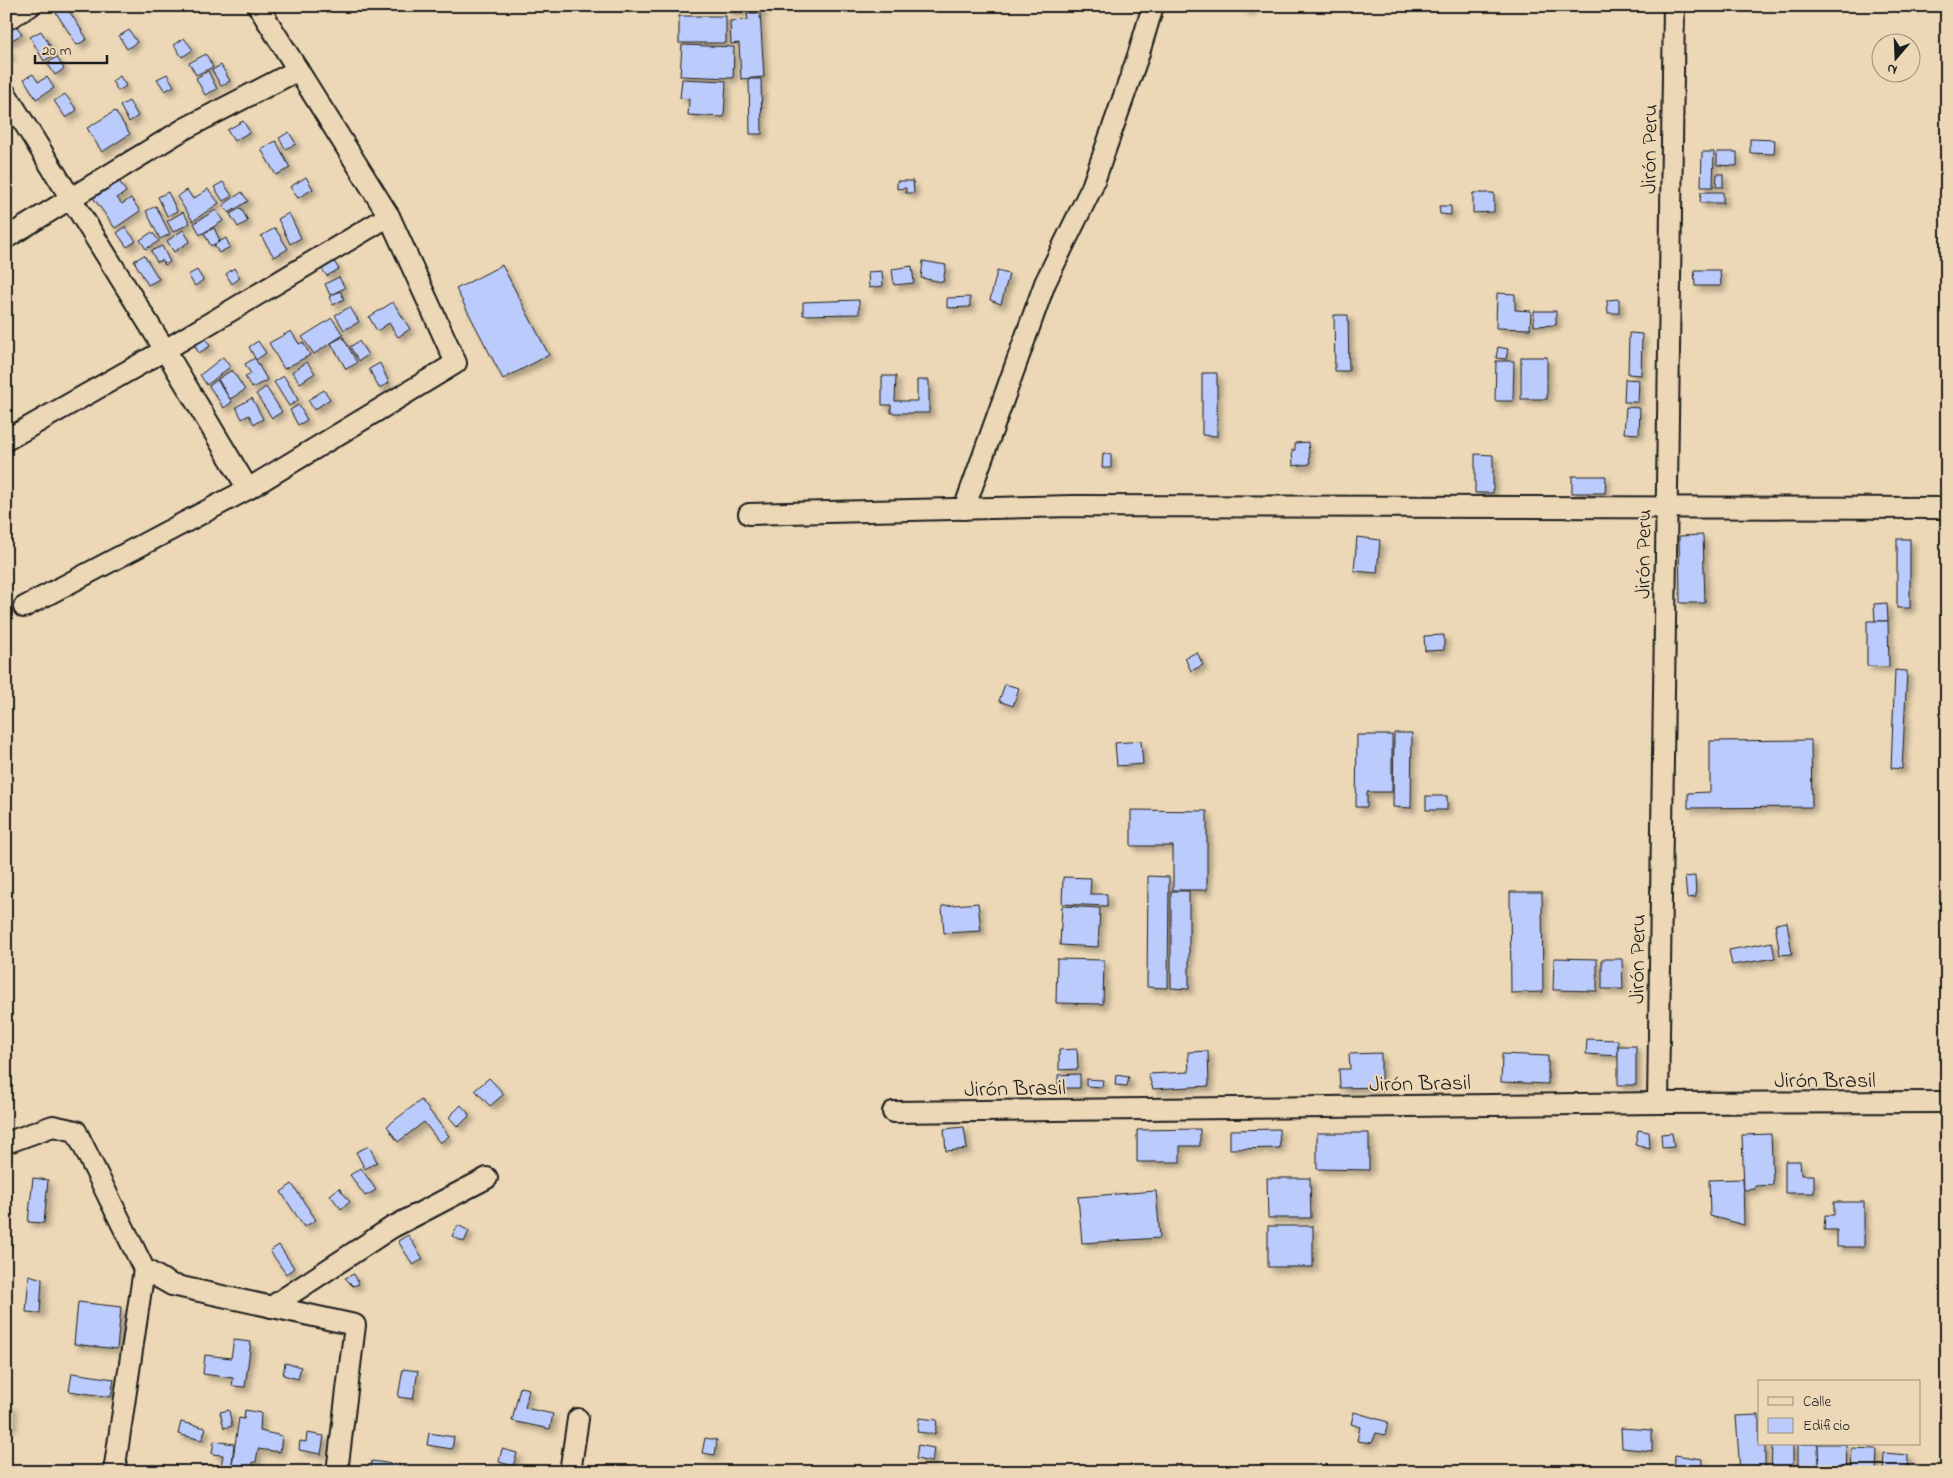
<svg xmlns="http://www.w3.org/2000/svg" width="1953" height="1478" font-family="'Indie Flower',sans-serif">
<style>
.building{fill:#bbcbfb;stroke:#1c1c1c;filter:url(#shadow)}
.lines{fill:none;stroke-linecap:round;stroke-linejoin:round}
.minor-casing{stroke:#1c1c1c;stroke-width:24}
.minor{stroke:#ecd8b6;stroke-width:20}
.labels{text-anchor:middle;stroke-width:4;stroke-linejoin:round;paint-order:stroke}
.street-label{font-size:22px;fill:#1c1c1c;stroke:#ecd8b6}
</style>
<defs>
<filter id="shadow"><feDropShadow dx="4.5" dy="4.5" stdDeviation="2.5" flood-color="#0004"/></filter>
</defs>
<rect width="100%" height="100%" fill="#ecd8b6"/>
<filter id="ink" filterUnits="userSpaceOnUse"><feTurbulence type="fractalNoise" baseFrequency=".02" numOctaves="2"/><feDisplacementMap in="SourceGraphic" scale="10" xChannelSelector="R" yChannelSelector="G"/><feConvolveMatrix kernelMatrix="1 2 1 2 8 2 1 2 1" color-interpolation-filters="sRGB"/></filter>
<g filter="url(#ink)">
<g class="building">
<polygon points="63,6 66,6 87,39 77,45 55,11"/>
<rect x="728" y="6" width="35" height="6"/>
<rect x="1243" y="6" width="9" height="4"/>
<polygon points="747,13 760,13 764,77 741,79 739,43 731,44 730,21 748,20"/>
<rect x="679" y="16" width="47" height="27"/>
<polygon points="14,23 22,34 6,44 6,28"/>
<polygon points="129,30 137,42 127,49 119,36"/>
<polygon points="41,31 55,54 44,61 30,37"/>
<polygon points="184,38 193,50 182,57 174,45"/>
<polygon points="682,45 734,47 733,78 680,76"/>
<polygon points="6,48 11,56 6,59"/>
<polygon points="206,54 213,67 196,75 189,63"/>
<polygon points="57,57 64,69 55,75 47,63"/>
<polygon points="221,65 230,81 221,86 212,70"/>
<polygon points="208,71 217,89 205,95 196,78"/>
<polygon points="33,74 38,82 47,77 54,88 36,99 24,79"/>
<polygon points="167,74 174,86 165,91 157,79"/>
<polygon points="120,76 126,86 118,91 112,81"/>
<polygon points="682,79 726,81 724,117 688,115 689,99 680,98"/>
<polygon points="749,79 761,79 762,134 750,134"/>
<polygon points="65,94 77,110 66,118 54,101"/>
<polygon points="129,101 138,116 129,122 120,106"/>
<polygon points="115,111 130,134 102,152 87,128"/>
<polygon points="243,121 250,132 234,141 227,130"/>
<polygon points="289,132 296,144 285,149 279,138"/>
<polygon points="1750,139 1775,140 1774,154 1750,153"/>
<polygon points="276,141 290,168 276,175 261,149"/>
<polygon points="1702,152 1714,152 1713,187 1701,187"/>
<polygon points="1717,152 1737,152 1737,166 1717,165"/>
<polygon points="1717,174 1723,174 1723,187 1716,187"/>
<polygon points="306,177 313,189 298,198 290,187"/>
<polygon points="118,179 126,192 117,198 122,204 131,198 140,211 115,228 92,196"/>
<polygon points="897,181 913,181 914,193 906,193 906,188 897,189"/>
<polygon points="223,182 232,196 223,201 214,187"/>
<polygon points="208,189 219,203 193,221 177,197 187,190 193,199"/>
<polygon points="168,192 177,211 167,216 158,197"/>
<polygon points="242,192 248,201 229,213 223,205"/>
<polygon points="1701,192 1723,192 1723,203 1700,203"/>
<polygon points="1473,193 1494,193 1494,212 1473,213"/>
<polygon points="156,206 170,234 160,239 146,211"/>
<polygon points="1439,206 1451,206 1451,215 1440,214"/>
<polygon points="241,208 248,221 238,227 230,214"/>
<polygon points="216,210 223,221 200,235 194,223"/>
<polygon points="183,212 190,223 173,232 167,221"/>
<polygon points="289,213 301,238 290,244 278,219"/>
<polygon points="125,227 136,241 127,247 117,233"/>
<polygon points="214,228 220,241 211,246 204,233"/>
<polygon points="275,228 288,249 274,257 261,236"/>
<polygon points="183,230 190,241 174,252 167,241"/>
<polygon points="152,232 159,241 146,249 140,240"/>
<polygon points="226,238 230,247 219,253 214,245"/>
<polygon points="162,246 170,262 165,265 162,260 157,262 151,251"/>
<polygon points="144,255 159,279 148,285 134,261"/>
<polygon points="333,260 339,269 327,276 321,268"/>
<polygon points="923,261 946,265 943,282 921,278"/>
<polygon points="502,265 549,355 503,379 456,289"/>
<polygon points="912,266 914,283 894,285 892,269"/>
<polygon points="234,268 240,278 232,284 226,274"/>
<polygon points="197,270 203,280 195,286 188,275"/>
<polygon points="1694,270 1720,270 1721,286 1695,286"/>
<polygon points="882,271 883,286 869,288 868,272"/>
<polygon points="997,271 1009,274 1001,304 990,300"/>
<polygon points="339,277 345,288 330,295 325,284"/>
<polygon points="340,291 344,299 333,305 329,297"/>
<polygon points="1497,293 1515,294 1515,310 1531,311 1530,329 1496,328"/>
<polygon points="970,297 970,307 947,308 947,298"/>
<polygon points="1619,299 1619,313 1608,313 1607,300"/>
<polygon points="859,300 859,314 803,315 803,302"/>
<polygon points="393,302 410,329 398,337 389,323 377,331 369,317"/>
<polygon points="350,307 359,322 344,330 335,315"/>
<polygon points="1534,311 1556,311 1556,325 1534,326"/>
<polygon points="1334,315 1348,315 1349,371 1335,371"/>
<polygon points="332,318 343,335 314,354 302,337"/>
<polygon points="291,331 299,344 303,342 310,355 284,369 269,343"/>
<polygon points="1629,333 1642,334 1641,375 1628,374"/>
<polygon points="205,337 210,346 199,353 193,343"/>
<polygon points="343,337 357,363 346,369 331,343"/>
<polygon points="258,341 266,353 256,360 249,347"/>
<polygon points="359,341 368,355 359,361 350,347"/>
<polygon points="1498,347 1508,349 1506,359 1496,358"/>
<polygon points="223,357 230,367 207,385 200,375"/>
<rect x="1521" y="357" width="26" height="42"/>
<polygon points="255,358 267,380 252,388 245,377 251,374 245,364"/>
<polygon points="1496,361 1514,361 1513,401 1495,401"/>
<polygon points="307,362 315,373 300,383 292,372"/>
<polygon points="380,363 389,383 379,388 369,369"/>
<polygon points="232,370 245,390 230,399 218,379"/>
<polygon points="1202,373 1217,373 1217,436 1202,435"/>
<polygon points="284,376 298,400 289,406 274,382"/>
<polygon points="882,376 896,376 895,401 917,401 917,380 929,380 929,413 891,413 891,405 882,405"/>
<polygon points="1625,379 1639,380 1638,402 1624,402"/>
<polygon points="217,380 232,402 224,408 209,386"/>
<polygon points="266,387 282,412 272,418 256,394"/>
<polygon points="324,390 330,399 314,410 308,400"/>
<polygon points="252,398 263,419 254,424 249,415 242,419 236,407"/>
<polygon points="299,405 307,420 298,425 290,410"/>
<polygon points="1626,407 1640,408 1639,434 1624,433"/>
<polygon points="1308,442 1310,464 1293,466 1292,450 1295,450 1295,443"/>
<polygon points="1103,453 1111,454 1111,468 1102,468"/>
<polygon points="1475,454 1493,455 1493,493 1475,493"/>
<polygon points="1572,476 1606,476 1605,493 1572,493"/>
<polygon points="1703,535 1705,603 1680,603 1679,536"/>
<polygon points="1357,537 1380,540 1377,573 1354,571"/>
<rect x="1897" y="539" width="13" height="69"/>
<polygon points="1887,603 1888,621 1875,621 1874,604"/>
<polygon points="1867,621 1888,621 1889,667 1867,666"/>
<polygon points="1444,635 1444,650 1425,651 1424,636"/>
<polygon points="1197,652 1203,665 1191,671 1185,658"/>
<polygon points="1895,670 1907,671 1902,769 1891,768"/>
<polygon points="1005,684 1019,688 1013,706 999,701"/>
<polygon points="1394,733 1412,733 1411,808 1393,807"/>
<polygon points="1357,735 1392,735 1392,792 1367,792 1367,807 1356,807"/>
<polygon points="1811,740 1812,807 1688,808 1688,793 1710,792 1710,741"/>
<polygon points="1141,741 1143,764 1117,766 1115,743"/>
<rect x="1426" y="796" width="21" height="14"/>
<polygon points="1131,810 1207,811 1207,890 1173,890 1173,846 1131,846"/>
<polygon points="1148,876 1169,877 1168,988 1147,987"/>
<polygon points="1695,876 1696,897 1687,898 1685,877"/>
<polygon points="1063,877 1091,878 1090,894 1107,894 1107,906 1062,904"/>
<polygon points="1171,891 1189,891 1189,989 1171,988"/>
<polygon points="1510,892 1542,892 1543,992 1511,993"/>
<polygon points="978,903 981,931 944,933 942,906"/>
<polygon points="1062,906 1100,908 1098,947 1060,945"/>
<polygon points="1787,922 1792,954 1780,955 1775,924"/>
<polygon points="1772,942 1775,958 1732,965 1729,950"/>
<polygon points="1554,958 1597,959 1597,991 1553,990"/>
<polygon points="1057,959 1104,960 1103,1004 1056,1003"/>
<polygon points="1602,959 1622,959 1623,989 1602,989"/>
<polygon points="1587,1039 1618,1040 1618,1056 1586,1054"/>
<rect x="1618" y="1046" width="18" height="39"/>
<polygon points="1077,1049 1078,1069 1059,1070 1059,1050"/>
<polygon points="1208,1051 1209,1086 1153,1089 1148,1074 1189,1072 1188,1052"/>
<polygon points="1381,1053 1381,1087 1340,1088 1339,1069 1350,1069 1349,1054"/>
<polygon points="1502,1054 1548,1056 1548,1084 1501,1082"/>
<polygon points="1080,1074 1080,1088 1058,1088 1058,1075"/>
<polygon points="1116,1075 1129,1077 1127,1086 1115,1085"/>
<polygon points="489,1078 504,1094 490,1106 475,1090"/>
<polygon points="1086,1079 1103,1080 1102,1087 1086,1086"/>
<polygon points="421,1100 449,1136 440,1143 424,1122 398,1142 387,1126"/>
<polygon points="461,1105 470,1115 458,1127 449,1117"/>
<polygon points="964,1127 967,1149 946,1151 944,1129"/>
<polygon points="1200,1129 1200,1146 1180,1146 1180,1162 1137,1162 1137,1130"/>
<polygon points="1279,1129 1280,1148 1230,1149 1230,1130"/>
<polygon points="1638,1130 1649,1132 1650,1149 1635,1145"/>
<polygon points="1317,1133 1369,1133 1369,1170 1317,1169"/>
<polygon points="1672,1133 1674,1147 1662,1148 1661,1134"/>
<polygon points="1771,1134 1773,1185 1755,1186 1755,1189 1744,1190 1742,1135"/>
<polygon points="369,1146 377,1162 365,1169 356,1152"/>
<polygon points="1785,1161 1800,1161 1801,1175 1814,1175 1814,1193 1785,1193"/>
<polygon points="361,1168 376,1190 365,1196 350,1175"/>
<polygon points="33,1178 48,1180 44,1223 28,1222"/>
<polygon points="1267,1178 1310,1178 1311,1218 1268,1218"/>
<polygon points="1743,1179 1744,1225 1710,1216 1709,1180"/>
<polygon points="292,1184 316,1220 304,1227 281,1192"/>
<polygon points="339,1188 350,1202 341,1209 330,1195"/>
<polygon points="1156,1191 1160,1238 1082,1243 1078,1197"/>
<polygon points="1834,1202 1864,1202 1864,1247 1837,1247 1837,1230 1824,1230 1825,1215 1834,1215"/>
<polygon points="458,1225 469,1231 464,1242 452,1236"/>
<rect x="1268" y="1226" width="45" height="41"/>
<polygon points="408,1235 423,1259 413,1265 398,1241"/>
<polygon points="279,1245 294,1268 286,1274 270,1251"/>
<polygon points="354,1274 359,1284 353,1286 345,1278"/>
<polygon points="29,1275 42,1279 40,1313 26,1312"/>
<polygon points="78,1302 121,1307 117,1349 74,1344"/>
<polygon points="234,1340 251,1342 245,1387 232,1386 233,1378 203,1374 205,1355 231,1358"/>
<polygon points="285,1363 301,1367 298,1379 283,1375"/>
<polygon points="403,1369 418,1371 413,1399 398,1397"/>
<polygon points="72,1373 114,1379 111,1397 69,1391"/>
<polygon points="520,1387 529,1389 525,1408 553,1414 550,1429 512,1421"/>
<polygon points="6,1405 12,1406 12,1426 6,1426"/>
<polygon points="229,1410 232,1426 224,1428 220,1412"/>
<polygon points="245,1410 261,1413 260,1431 282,1436 280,1452 258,1449 256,1462 253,1462 252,1472 231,1472 239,1418 244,1419"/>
<polygon points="1354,1412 1388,1422 1385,1435 1376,1433 1372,1443 1357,1441 1360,1427 1351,1424"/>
<polygon points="1759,1415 1759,1444 1765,1444 1765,1472 1740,1472 1736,1416"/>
<polygon points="919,1418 937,1420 935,1434 917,1432"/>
<polygon points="1944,1419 1947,1419 1947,1468 1943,1468"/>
<polygon points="181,1422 206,1428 202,1440 178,1434"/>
<polygon points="1621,1428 1652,1430 1652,1451 1622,1448"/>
<polygon points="307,1433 324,1436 321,1454 299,1450 300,1441 306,1442"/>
<polygon points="429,1433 454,1437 452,1449 427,1445"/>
<polygon points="705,1438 717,1440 715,1455 702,1453"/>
<polygon points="214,1441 234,1444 231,1472 220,1472 223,1455 212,1454"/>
<polygon points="1772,1444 1793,1444 1793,1472 1771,1472"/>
<polygon points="1798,1444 1818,1444 1819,1472 1798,1472"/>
<polygon points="1818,1444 1846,1444 1847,1472 1819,1472"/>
<polygon points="918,1445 934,1448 932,1462 916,1459"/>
<polygon points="1852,1448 1877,1449 1876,1472 1851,1472"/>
<polygon points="502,1449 517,1453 513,1466 499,1462"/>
<polygon points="1884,1453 1908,1455 1907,1472 1883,1472"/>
<polygon points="1675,1455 1702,1459 1701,1472 1674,1472"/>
<polygon points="372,1461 400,1465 399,1472 370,1472"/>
<polygon points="202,1465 215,1467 215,1472 202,1472"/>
</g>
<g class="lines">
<g class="minor-casing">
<g id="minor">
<polyline points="6,20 30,6"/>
<polyline points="6,94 165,350 248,489"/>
<polyline points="6,238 184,129 298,70"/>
<polyline points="6,440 165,350 389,216"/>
<polyline points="964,509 1045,283 1092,187 1138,56 1153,6"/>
<polyline points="749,514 1073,506 1947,508"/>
<polyline points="24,607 248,489 456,363 389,216 258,6"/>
<polyline points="1658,1103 1674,6"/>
<polyline points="893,1112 1658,1103 1947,1102"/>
<polyline points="6,1143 53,1126 76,1131 144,1269 172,1285 355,1325 337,1472"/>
<polyline points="271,1307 391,1228 487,1178"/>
<polyline points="114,1472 144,1269"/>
<polyline points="570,1472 578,1419"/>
</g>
</g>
<use href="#minor" class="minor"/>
</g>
</g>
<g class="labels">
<g class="street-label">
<text transform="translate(1648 149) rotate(-89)" y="8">Jirón Peru</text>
<text transform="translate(1642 554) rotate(-89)" y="8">Jirón Peru</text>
<text transform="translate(1636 959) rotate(-89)" y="8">Jirón Peru</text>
<text x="1825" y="1087">Jirón Brasil</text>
<text transform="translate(1420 1082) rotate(-1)" y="8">Jirón Brasil</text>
<text transform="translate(1015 1087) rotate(-1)" y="8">Jirón Brasil</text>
</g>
</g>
<rect width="1953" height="1478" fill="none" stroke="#ecd8b6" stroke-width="25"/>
<rect x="12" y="12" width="1928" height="1453" fill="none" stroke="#1c1c1c" stroke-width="2" filter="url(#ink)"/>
<rect x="1758" y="1380" width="162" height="65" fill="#ecd8b6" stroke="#998d78"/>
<rect x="1768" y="1397" width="25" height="8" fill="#ecd8b6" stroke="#998d78"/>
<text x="1803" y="1406" font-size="15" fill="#1c1c1c">Calle</text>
<rect x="1768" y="1418" width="25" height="15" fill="#bbcbfb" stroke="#998d78"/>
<text x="1803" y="1430" font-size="15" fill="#1c1c1c">Edificio</text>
<g transform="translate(1896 58) rotate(199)"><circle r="24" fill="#ecd8b6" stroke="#998d78"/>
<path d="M0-4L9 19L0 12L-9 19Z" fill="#1c1c1c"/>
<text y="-8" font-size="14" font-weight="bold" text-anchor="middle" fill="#1c1c1c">N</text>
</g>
<path d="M35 55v8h72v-8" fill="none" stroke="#1c1c1c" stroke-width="2.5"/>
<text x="42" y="55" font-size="15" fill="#1c1c1c" stroke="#ecd8b6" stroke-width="4" paint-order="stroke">20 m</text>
</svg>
